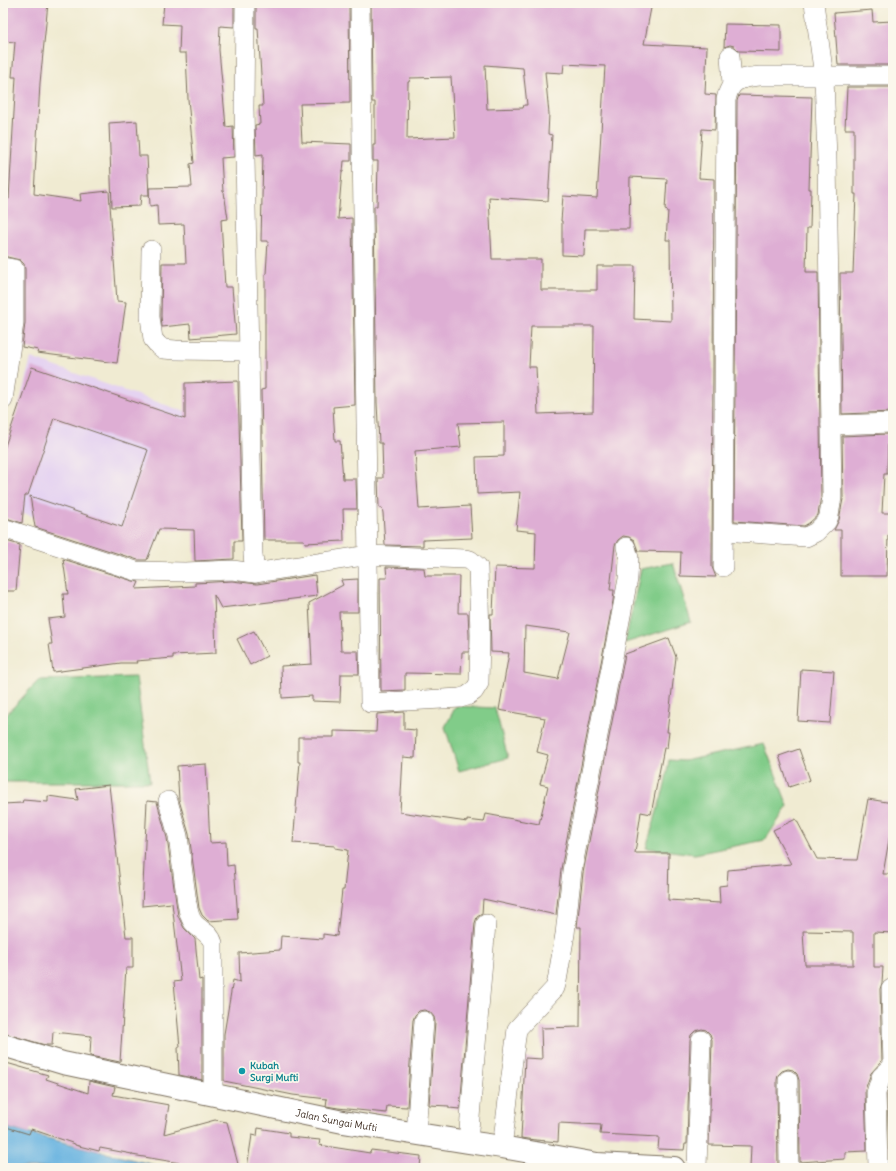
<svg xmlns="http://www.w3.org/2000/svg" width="896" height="1171" font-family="Delius,sans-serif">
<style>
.built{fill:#e5d3f1}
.green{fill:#81cc89;stroke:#5e7b54}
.water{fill:#67b3e0;stroke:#516e7f}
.building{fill:#deaed4;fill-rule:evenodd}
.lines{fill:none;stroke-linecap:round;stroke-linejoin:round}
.minor-casing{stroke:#7a6e5d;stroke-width:20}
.tertiary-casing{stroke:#7a6e5d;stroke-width:24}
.minor{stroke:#fff;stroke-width:19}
.tertiary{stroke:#fff;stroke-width:22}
.culture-dot{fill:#0f9aa8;stroke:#fbf7ec;stroke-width:1.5}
.labels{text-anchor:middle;stroke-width:3.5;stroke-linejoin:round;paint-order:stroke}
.culture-label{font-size:10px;font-weight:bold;fill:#0d838f;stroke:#fbf7ec;text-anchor:start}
.street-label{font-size:10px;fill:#3b2a1e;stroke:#fbf7ec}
</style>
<rect width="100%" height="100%" fill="#fbf7ec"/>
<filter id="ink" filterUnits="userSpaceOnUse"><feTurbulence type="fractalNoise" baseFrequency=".025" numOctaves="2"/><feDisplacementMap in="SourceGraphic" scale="8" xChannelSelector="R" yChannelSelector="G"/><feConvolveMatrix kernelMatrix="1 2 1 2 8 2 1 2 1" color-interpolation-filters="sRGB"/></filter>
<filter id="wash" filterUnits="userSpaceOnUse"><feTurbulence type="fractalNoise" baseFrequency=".012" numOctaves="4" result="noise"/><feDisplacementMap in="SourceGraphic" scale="16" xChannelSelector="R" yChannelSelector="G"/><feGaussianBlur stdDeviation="0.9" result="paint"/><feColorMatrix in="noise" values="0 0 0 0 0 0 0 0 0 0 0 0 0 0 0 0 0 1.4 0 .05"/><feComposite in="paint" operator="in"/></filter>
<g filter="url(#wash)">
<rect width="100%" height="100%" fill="#f0ebd2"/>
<polygon class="built" points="31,358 206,419 150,557 3,506 3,467"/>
<g class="green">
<polygon points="673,563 691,622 625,643 641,569"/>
<polygon points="136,677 150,782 3,782 3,718 39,680"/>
<polygon points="456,706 495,708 508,758 459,771 445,727"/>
<polygon points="764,744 788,806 765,840 695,854 646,848 665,785 669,760 684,761"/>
</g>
<polygon class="water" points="3,1127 166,1168 3,1168"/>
<g id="blocks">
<g class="building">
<polygon points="6,3 48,3 40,83 34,194 81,201 80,194 109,191 117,301 126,302 117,363 37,353 38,350 22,347 25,323 25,269 24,264 20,260 3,256 3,199 9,199 16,77 12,77 15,42 3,41"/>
<polygon points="164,3 234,3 234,27 220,26 219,50 226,127 233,126 234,157 221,158 223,192 224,192 228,219 221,220 225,287 232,287 236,334 191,338 190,324 162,327 161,316 162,263 186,263 184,224 158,225 157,205 150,206 149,188 192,187 190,164 194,163 188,99 186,53 179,53 180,25 162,24"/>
<polygon points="256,3 349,3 350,103 300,104 302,142 351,144 351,161 344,161 343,172 342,172 338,219 352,218 355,405 333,407 335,441 340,441 343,479 356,479 357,509 343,509 344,541 305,543 304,540 264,540 261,390 265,389 265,274 266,274 268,241 261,241 263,154 256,155 255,125 260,124 259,106 263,106 258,28 256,28"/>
<path d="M371,3H652L644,44L707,47L705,94L716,95L715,130L702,129L699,178L714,179L712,567L716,577L680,576L681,552L638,551L634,540L629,537L623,536L618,540L615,545L610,590H614L613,601L561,869L556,915L483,899L482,914L477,917L475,923L460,1109L449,1108V1106L429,1105L435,1022L434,1017L430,1012L424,1010L419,1011L415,1015L413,1020L407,1107L387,1106L386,1113L338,1108L326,1106L327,1099L293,1095L224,1081V1034L233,980L240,982L239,953L280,950L281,936L323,939V934L337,936L342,890H344L348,850L335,848V846L293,843L300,762H298V737H334V731L376,732L377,714L404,712V729L416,730L415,758L403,757L400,812L467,822V820L484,822L486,814L539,824L548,786L540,784L548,755L537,752L545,718L499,710L509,653L491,652L490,614H493L495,567L535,568L536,532L516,530L520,492L477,494L476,457L504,456V422L458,423L461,447L415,451L419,509L470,506L472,538L423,540V546L385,545L383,513L382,508H379L378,478H383L382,443H379L377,403L374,216V206H377L378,161H373V145H375V102H372ZM564,64L605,66L597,198L563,196L561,221H562V255L584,256L585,229H629L630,177L667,179L665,210L668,211L666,240H670L671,321L634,319L635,266H597V290H541V259H492L489,197L548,201L552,135L548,134L549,114L545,72L563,73ZM485,65L523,68L527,105H524L523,108L487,109ZM451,77L455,137L407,139L408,82H409L410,78ZM531,326H594L593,412L538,414L536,367H529ZM525,626L570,632L558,679L524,673Z"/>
<polygon points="872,10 873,22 893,21 893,65 838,65 834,13"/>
<polygon points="725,24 781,25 781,52 739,51 734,46 730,45 724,47"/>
<polygon points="847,87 893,87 893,412 842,414 840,273 853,273 856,194 854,194 854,129 845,129"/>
<polygon points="739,95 812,97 809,189 811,189 810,228 807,228 806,272 818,272 821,496 818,515 809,523 804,526 734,521 737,101"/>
<polygon points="137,121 139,156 147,156 149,195 141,195 140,206 112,207 109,123"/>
<polygon points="32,367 185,419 185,383 238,381 242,541 234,541 234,559 195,561 194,530 159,529 147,560 138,560 35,527 30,496 122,527 148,450 54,418 28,495 25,495 22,523 3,517 3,452"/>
<polygon points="888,434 887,474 884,474 882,513 893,513 893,535 888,535 887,576 841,576 841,530 834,530 839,520 843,499 842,436"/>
<polygon points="3,540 20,545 16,591 3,591"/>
<polygon points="63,559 133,581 139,582 136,589 195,586 195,583 232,581 257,584 315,575 317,596 221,608 214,595 216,653 173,655 173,658 136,661 137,663 121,663 53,672 49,644 52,644 48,619 65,617 63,594 68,594"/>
<polygon points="386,567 424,568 425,576 459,576 458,613 468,613 469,635 469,652 462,652 461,674 405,673 405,690 381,691 380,578 387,578"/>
<polygon points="358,579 358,612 339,612 341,651 358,651 359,674 341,674 340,702 312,701 312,696 282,698 281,666 312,664 309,603 343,585 341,580"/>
<polygon points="254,631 267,656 250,665 237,639"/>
<path d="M669,638L676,657L667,732H669L667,748H664L651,814L641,812L635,853H669L668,900L720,903L719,886L727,885L728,870L791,864L773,830L796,819L817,859L857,860L868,799L893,803V835L890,834L883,874H893V933L874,932V967H883L882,983L880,989L882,1061L871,1073L865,1090L867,1151L845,1152V1159L800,1162L799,1080L797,1074L793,1070L788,1069L782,1071L778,1075L777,1080L778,1168H750L751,1146L709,1145L712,1040L710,1034L706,1030L702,1029L695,1031L691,1035L690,1040L687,1144H685L684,1150L658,1149L659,1137L600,1134L601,1125L559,1123L558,1142L536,1140L521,1138L525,1058L542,1059L541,1028L580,1027L581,927H577L583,873L625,654ZM803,931L853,932V965H805Z"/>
<polygon points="801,669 834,671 830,723 798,721"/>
<polygon points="799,749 810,780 789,787 779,756"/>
<polygon points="206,764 210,843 226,842 227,866 234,865 238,919 208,921 202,915 199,908 189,834 179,800 177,766"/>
<polygon points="109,785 126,937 133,937 133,968 126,968 120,1062 90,1056 91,1036 53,1032 52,1045 45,1045 3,1033 3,804 22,803 23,800 48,802 48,796 78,800 76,789"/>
<polygon points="147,801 157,802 167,838 178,916 184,928 195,939 199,980 202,979 202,1080 179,1075 178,1047 180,1047 174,982 181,981 172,903 142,906"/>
<polygon points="3,1062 48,1075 46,1079 88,1093 89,1081 115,1087 113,1095 169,1105 164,1134 215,1120 227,1122 239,1168 210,1168 132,1155 132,1154 100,1148 99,1151 75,1145 75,1144 31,1129 29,1134 3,1126"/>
<polygon points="893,1081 893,1150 889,1150 887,1095 891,1083"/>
<polygon points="258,1128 289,1133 289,1137 320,1140 319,1145 370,1153 371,1150 421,1156 420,1168 247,1168 252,1135 257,1136"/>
</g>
</g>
</g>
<g filter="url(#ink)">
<use href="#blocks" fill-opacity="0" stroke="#7a6e5d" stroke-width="1"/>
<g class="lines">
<g class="minor-casing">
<g id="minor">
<path d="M245,3L244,108L253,555L255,573L369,555L465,559L470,560L478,567L480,635L479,683L474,691L467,696L460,698L370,703C368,470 362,236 360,3"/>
<polyline points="730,56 732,84"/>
<polyline points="151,250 150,317 153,339 158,345 163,349 176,350 248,351"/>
<polyline points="3,267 14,269 14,323 3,400"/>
<polyline points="831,425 893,423"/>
<polyline points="3,528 136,571 185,572 232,570 255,573"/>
<polyline points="724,531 806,537 816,532 827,521 829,516 832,497 827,159 824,77 814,3"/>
<path d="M723,567L726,100C730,79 741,78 760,76H893"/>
<path d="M168,801L178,836L187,903C188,909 189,917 193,922C200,931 210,932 213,943V1095"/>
<polyline points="788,1080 789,1168"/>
<polyline points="416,1134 424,1021"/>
<polyline points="468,1142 486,924"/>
<polyline points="502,1147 517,1029 555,988 557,981 565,934 572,871 628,579 629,558 626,547"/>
<polyline points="697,1168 701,1040"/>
<polyline points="878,1168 876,1093 881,1077 893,1066 891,989"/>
</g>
</g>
<g class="tertiary-casing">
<g id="tertiary">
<path id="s1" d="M3,1045L63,1063L343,1122L468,1142L502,1147L597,1164L674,1168"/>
</g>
</g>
<use href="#minor" class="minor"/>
<use href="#tertiary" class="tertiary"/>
</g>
</g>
<circle class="culture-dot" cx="242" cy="1071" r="4"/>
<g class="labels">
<g class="culture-label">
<text x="250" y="1069">Kubah<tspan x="250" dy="12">Surgi Mufti</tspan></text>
</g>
<g class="street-label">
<text dy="4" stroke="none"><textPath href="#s1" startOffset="342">Jalan Sungai Mufti</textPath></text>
</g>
</g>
<rect width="896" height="1171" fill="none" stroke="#fbf7ec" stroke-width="16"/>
</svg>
